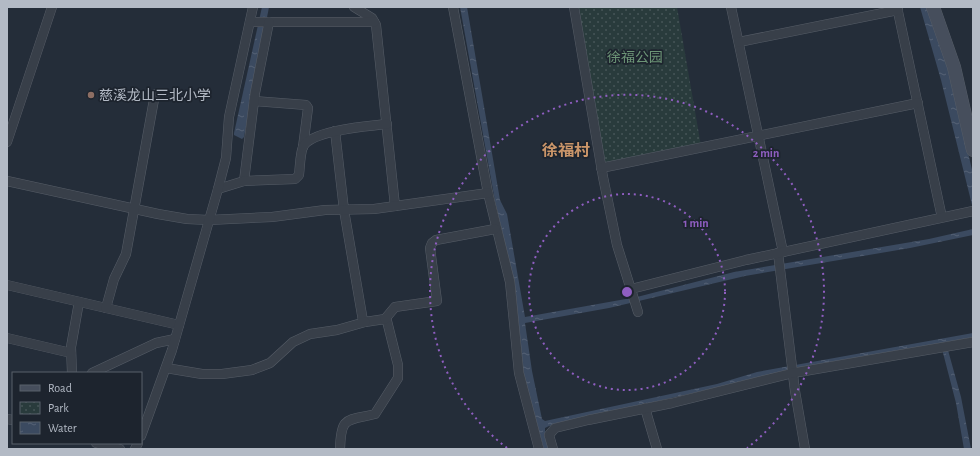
<svg xmlns="http://www.w3.org/2000/svg" width="980" height="456" font-family="'Alegreya Sans','Noto Sans SC',sans-serif">
<style>
.park{fill:url(#park-dots)}
.water{fill:url(#water-ripples)}
.lines{fill:none;stroke-linecap:round;stroke-linejoin:round}
.minor-casing{stroke:#565d67;stroke-width:10}
.secondary-casing{stroke:#565d67;stroke-width:14}
.minor{stroke:#383f49;stroke-width:9}
.secondary{stroke:#464e5c;stroke-width:13}
.ring{fill:none;stroke:#8f5ec1;stroke-width:2;stroke-dasharray:2 4}
.education-dot{fill:#8d6e63;stroke:#1d242e;stroke-width:1.5}
.labels{text-anchor:middle;stroke-width:3.5;stroke-linejoin:round;paint-order:stroke}
.park-label{font-size:14px;fill:#6c9476;stroke:#1d242e}
.poi-label{font-size:14px;fill:#b3bac5;stroke:#1d242e;text-anchor:start}
.quarter-label{font-size:16px;font-weight:bold;fill:#ca9569;stroke:#1d242e}
.centre{fill:#8f5ec1;stroke:#1d242e;stroke-width:2}
.ring-label{font-size:12px;text-anchor:middle;font-weight:bold;fill:#8f5ec1;stroke:#1d242e;stroke-width:3.5;stroke-linejoin:round;paint-order:stroke}
</style>
<defs>
<pattern id="park-dots" width="8" height="8" patternUnits="userSpaceOnUse"><rect width="8" height="8" fill="#293b3c"/><path d="M2 2h.1M6 6h.1" fill="none" stroke="#465557" stroke-width="1.8" stroke-linecap="round"/></pattern>
<pattern id="water-ripples" width="26" height="14" patternUnits="userSpaceOnUse"><rect width="26" height="14" fill="#3b4a60"/><path d="M2 4q2-2 4 0t4 0M15 11q2-2 4 0t4 0" fill="none" stroke="#556275"/></pattern>
</defs>
<rect width="100%" height="100%" fill="#242d39"/>
<polygon class="park" points="577,7 677,7 701,146 604,166"/>
<g class="water">
<polygon points="262,7 269,7 244,137 242,139 234,135 234,133"/>
<polygon points="460,7 467,7 500,200 507,214 525,317 637,297 734,272 929,239 973,229 973,235 910,248 745,276 609,308 525,323 532,371 542,419 545,421 717,384 757,372 973,333 973,337 946,343 961,397 971,449 964,449 956,403 942,349 806,367 549,426 545,428 545,431 550,449 544,449 524,377 510,265 495,201"/>
<polygon points="920,7 927,7 948,67 973,174 973,209 941,80"/>
</g>
<g class="lines">
<g class="minor-casing">
<g id="minor">
<polyline points="354,7 372,18 376,25 395,206"/>
<polyline points="453,7 488,193 510,282 519,373 539,449"/>
<polyline points="574,7 603,177 617,245 638,312"/>
<polyline points="731,7 783,252"/>
<polyline points="897,7 941,213"/>
<polyline points="250,22 374,22"/>
<polyline points="739,42 898,10"/>
<polyline points="254,101 306,105 308,108 303,147"/>
<path d="M335,131L344,210L363,321L365,322L385,319L387,321L398,365V378L375,414C346,421 341,416 340,449"/>
<polyline points="7,142 52,7"/>
<polyline points="601,168 918,103"/>
<polyline points="7,181 158,214 187,219 209,220 272,217 325,210 374,209 488,193"/>
<polyline points="244,181 255,93 269,22"/>
<path d="M218,189L244,181L295,179L299,175C300,167 300,154 303,147C311,130 370,126 387,124"/>
<polyline points="778,253 795,391 805,449"/>
<polyline points="7,285 179,325"/>
<polyline points="631,289 746,260 973,211"/>
<polyline points="106,308 114,279 126,254 155,94"/>
<polyline points="385,319 395,307 437,301 430,248 432,243 436,240 495,229"/>
<polyline points="7,338 71,353"/>
<polyline points="166,368 202,374 222,374 252,370 270,363 293,342 310,334 337,330 365,322"/>
<polyline points="72,373 71,347 79,302"/>
<polyline points="92,373 156,343 175,339"/>
<polyline points="645,408 657,449"/>
<polyline points="7,419 13,420"/>
<polyline points="141,436 172,350 218,189 226,158 229,117 253,7"/>
<polyline points="96,443 120,449"/>
<polyline points="135,449 138,443"/>
<polyline points="553,449 549,435 555,428 588,420 672,403 793,373 973,342"/>
</g>
</g>
<g class="secondary-casing">
<polyline id="secondary" points="933,7 954,67 973,150"/>
</g>
<use href="#minor" class="minor"/>
<use href="#secondary" class="secondary"/>
</g>
<g class="ring">
<circle cx="627" cy="292" r="98"/>
<path d="M507 448A197 197 0 1 1 747 448"/>
</g>
<circle class="education-dot" cx="91" cy="95" r="4"/>
<g class="labels">
<g class="park-label">
<text x="635" y="62">徐福公园</text>
</g>
<g class="poi-label">
<text x="99" y="100">慈溪龙山三北小学</text>
</g>
<g class="quarter-label">
<text x="566" y="156">徐福村</text>
</g>
</g>
<circle cx="627" cy="292" r="6" class="centre"/>
<g class="ring-label">
<text x="766" y="157">2 min</text>
<text x="696" y="227">1 min</text>
</g>
<rect width="980" height="456" fill="none" stroke="#b3bac5" stroke-width="16"/>
<rect x="12" y="372" width="130" height="72" fill="#1d242e" stroke="#59606a"/>
<rect x="20" y="385" width="20" height="6" fill="#464e5c" stroke="#59606a"/>
<text x="48" y="392" font-size="12" fill="#b3bac5">Road</text>
<rect x="20" y="402" width="20" height="12" fill="url(#park-dots)" stroke="#59606a"/>
<text x="48" y="412" font-size="12" fill="#b3bac5">Park</text>
<rect x="20" y="422" width="20" height="12" fill="url(#water-ripples)" stroke="#59606a"/>
<text x="48" y="432" font-size="12" fill="#b3bac5">Water</text>
</svg>
